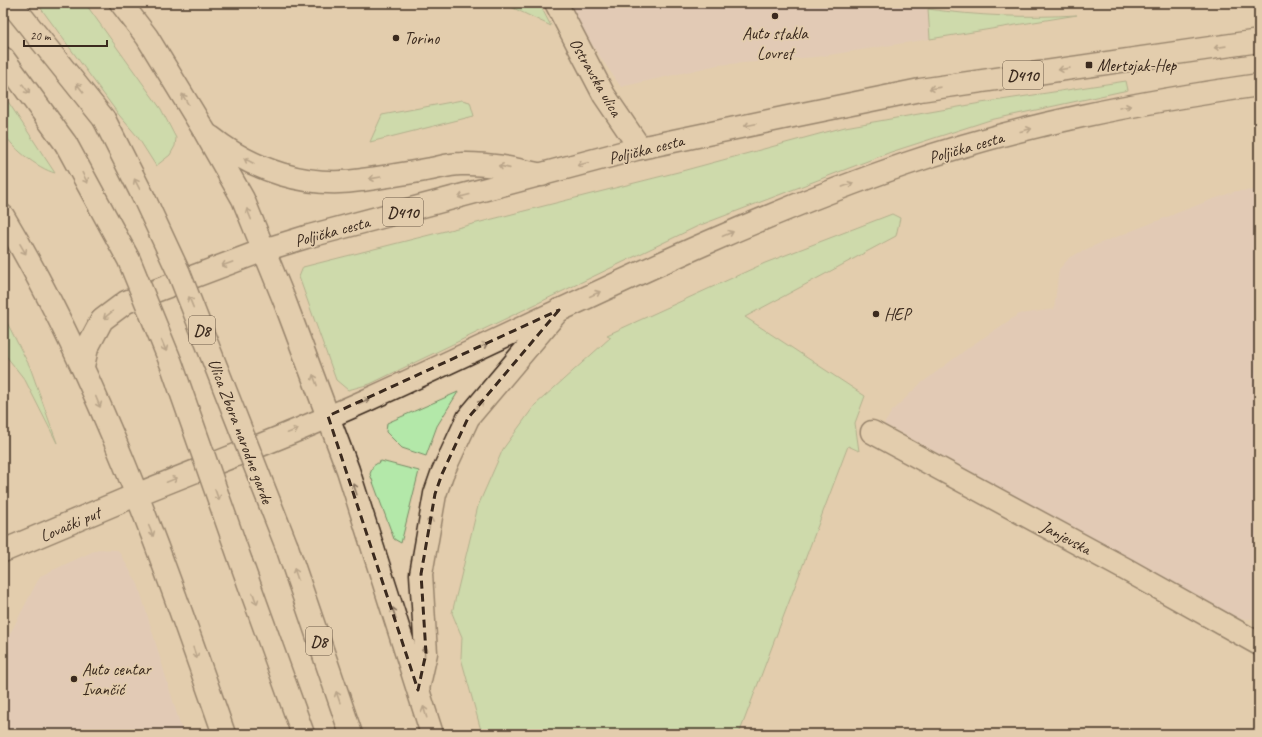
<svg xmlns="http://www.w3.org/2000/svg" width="1262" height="737" font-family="Caveat,sans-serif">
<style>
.built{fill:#dfc6be}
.green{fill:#b3e8a9;stroke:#778964}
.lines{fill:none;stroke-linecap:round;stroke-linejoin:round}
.minor-casing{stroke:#3b2a1e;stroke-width:25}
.primary-casing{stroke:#3b2a1e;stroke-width:25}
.trunk-casing{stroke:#3b2a1e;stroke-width:25}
.minor{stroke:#e3cdad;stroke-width:22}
.primary{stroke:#e3cdad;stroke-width:22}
.trunk{stroke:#e3cdad;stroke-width:22}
.trunk-bridge-casing{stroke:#3b2a1e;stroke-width:25;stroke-linecap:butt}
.trunk-bridge{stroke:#e3cdad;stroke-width:22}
.oneway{stroke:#87735e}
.marked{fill:none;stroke:#3b2a1e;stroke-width:3;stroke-dasharray:8 5;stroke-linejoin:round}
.poi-dot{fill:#3b2a1e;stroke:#e3cdad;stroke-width:1.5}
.labels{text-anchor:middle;stroke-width:3.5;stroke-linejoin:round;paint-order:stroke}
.shield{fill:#e3cdad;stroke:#6d5b49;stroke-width:1}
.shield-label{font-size:16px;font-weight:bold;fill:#3b2a1e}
.poi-label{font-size:17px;fill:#3b2a1e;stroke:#e3cdad;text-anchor:start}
.street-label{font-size:17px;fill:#3b2a1e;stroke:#e3cdad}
</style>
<rect width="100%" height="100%" fill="#e3cdad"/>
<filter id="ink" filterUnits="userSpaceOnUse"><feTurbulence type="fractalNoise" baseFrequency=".025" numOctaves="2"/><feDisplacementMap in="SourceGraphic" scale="8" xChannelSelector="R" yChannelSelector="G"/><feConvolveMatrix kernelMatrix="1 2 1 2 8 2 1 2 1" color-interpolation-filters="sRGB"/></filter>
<g filter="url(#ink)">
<g class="built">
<polygon points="565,3 901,3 928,9 930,39 817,57 718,65 621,87 600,57"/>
<polygon points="1259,190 1259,619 1240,619 884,424 892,411 920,384 972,345 1019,314 1054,309 1059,269 1070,257 1093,246 1210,200 1236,191"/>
<polygon points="98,549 118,550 138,584 183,734 3,734 3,647 40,576"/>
</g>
<g class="green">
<polygon points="37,3 85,3 161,109 176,138 175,146 170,155 156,166 137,136 119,115"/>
<polygon points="511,3 539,3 551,26 509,6"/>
<path d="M928,9C978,16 1027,18 1077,15L930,39Z"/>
<polygon points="1126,81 1128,90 990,120 891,152 698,226 370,384 348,390 336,380 299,277 303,267 682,171 845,127 981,103"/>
<path d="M3,95L7,100L55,173C39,169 8,146 3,130C0,120 3,105 3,95Z"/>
<polygon points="462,100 470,102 474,116 370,142 382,115"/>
<polygon points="892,214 900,218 896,236 745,317 865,396 855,423 859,451 848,446 739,734 482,734 461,658 462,637 452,613 478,506 503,449 535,405 611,337 607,335 765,263"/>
<polygon points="3,315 30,367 57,443 25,380 3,352"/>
<polygon points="458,392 437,426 426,456 402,448 386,432 387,423"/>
<polygon points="381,461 419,471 401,543 394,539 370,474 373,466"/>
</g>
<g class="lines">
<g class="minor-casing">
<g id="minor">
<polyline points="556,3 604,95 640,148"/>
<polyline points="872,432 1127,570 1259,644"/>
<polyline points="3,551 136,495"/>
</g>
</g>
<g class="primary-casing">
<g id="primary">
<polyline points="83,366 87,348 102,320 126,302 264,250 306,237 640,148 788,117 920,90 1259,41"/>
<path d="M136,495C212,464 290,435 365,401C544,320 720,228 906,164C1020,125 1140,102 1259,85"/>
</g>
</g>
<g class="trunk-casing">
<g id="trunk">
<polyline points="11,3 104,119"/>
<polyline points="121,3 147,37 205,132 243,199 285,302 348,470 432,734"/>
<polyline points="3,58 66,144"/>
<path d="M211,137C252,170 308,189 362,180C385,177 408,173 431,169C441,167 451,164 461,164C489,163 515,169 542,175"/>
<path d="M3,216C100,378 162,557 224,734"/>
<polyline points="287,547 351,734"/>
<polyline points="241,562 303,734"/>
<polyline points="418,689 426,653 421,574 435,494 442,474 468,418 559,310"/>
</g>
</g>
<use href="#minor" class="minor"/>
<use href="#primary" class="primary"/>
<use href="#trunk" class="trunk"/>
<g class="trunk-bridge-casing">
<g id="trunk-bridge">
<polyline points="104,119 145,200 179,273 287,547"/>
<polyline points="66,144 129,260 171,363 241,562"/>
</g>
</g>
<use href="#trunk-bridge" class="trunk-bridge"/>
</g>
<defs><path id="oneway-shaft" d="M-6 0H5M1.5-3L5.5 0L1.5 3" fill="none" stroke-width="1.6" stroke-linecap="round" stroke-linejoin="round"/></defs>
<g class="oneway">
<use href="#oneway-shaft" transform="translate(1220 47) rotate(172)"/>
<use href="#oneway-shaft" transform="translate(1064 69) rotate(172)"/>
<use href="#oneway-shaft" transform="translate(80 88) rotate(-128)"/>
<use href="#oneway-shaft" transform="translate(935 88) rotate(172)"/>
<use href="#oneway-shaft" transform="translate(26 89) rotate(54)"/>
<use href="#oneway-shaft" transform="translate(185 99) rotate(-121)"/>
<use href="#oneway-shaft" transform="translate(1125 107) rotate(-10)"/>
<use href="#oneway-shaft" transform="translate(750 125) rotate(168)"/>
<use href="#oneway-shaft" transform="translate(1026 130) rotate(-14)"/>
<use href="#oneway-shaft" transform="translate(249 161) rotate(-152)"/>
<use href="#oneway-shaft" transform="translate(583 164) rotate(165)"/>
<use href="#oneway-shaft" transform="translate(504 167) rotate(-167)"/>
<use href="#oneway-shaft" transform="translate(85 178) rotate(62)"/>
<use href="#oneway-shaft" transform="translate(375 178) rotate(170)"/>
<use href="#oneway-shaft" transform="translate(137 184) rotate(-117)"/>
<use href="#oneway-shaft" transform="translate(848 185) rotate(-20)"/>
<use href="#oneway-shaft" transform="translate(464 196) rotate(165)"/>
<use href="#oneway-shaft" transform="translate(249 214) rotate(-112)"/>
<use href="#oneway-shaft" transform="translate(728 234) rotate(-23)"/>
<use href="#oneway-shaft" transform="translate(23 249) rotate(60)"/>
<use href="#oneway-shaft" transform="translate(227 264) rotate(160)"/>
<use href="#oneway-shaft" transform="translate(595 294) rotate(-25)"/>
<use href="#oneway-shaft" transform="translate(191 302) rotate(-112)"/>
<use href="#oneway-shaft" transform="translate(108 315) rotate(141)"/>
<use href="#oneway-shaft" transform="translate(164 346) rotate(67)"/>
<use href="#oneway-shaft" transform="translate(482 346) rotate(-25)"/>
<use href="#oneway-shaft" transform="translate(315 380) rotate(-111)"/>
<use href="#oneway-shaft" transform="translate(364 401) rotate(-24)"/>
<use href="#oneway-shaft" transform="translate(98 402) rotate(68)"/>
<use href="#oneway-shaft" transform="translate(479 405) rotate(-50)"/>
<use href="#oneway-shaft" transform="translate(293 431) rotate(-22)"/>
<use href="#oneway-shaft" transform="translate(172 480) rotate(-22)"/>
<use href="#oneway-shaft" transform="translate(355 489) rotate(-108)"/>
<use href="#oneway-shaft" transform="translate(217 495) rotate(70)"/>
<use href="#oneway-shaft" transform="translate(430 523) rotate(-80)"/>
<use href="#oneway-shaft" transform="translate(151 531) rotate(67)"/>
<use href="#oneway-shaft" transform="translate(296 574) rotate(-109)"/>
<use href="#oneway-shaft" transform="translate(255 599) rotate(70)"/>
<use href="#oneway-shaft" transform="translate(394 613) rotate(-108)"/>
<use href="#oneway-shaft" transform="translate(425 652) rotate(-87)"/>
<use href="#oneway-shaft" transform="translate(195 653) rotate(71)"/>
<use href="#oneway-shaft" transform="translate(338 697) rotate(-109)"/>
<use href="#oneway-shaft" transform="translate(425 712) rotate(-107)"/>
</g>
</g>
<path d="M0 0H1262V737H0ZM559,310L468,418L442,474L435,494L421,574L426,653L418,690L328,416Z" fill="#e3cdad" fill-opacity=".55" fill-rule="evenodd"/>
<path class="marked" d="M559,310L468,418L442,474L435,494L421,574L426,653L418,690L328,416Z"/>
<g class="poi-dot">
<circle cx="775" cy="16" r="4"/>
<circle cx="396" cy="38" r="4"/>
<rect x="1085" y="61" width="8" height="8" rx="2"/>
<circle cx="876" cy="314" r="4"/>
<circle cx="74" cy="679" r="4"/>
</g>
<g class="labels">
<g class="shield">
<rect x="1003" y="61" width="40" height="28" rx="3"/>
<rect x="383" y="198" width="40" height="28" rx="3"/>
<rect x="189" y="316" width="26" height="28" rx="3"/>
<rect x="306" y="627" width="26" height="28" rx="3"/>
</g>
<g class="shield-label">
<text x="1023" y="81">D410</text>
<text x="403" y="218">D410</text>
<text x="202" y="336">D8</text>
<text x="319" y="647">D8</text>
</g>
<g class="poi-label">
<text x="775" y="39" text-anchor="middle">Auto stakla<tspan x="775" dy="20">Lovret</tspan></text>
<text x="404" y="44">Torino</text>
<text x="1097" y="71">Mertojak-Hep</text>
<text x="884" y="320">HEP</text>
<text x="82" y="675">Auto centar<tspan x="82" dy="20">Ivančić</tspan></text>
</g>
<g class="street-label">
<text transform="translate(596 77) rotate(60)" y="6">Ostravska ulica</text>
<text transform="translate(966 147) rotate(-16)" y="6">Poljička cesta</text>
<text transform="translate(646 149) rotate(-14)" y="6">Poljička cesta</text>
<text transform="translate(332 231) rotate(-15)" y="6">Poljička cesta</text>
<text transform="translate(241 431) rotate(69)" y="6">Ulica Zbora narodne garde</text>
<text transform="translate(70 524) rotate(-23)" y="6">Lovački put</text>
<text transform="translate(1066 537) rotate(28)" y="6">Janjevska</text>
</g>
</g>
<rect width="1262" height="737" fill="none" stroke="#e3cdad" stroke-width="16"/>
<rect x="8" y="8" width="1246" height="721" fill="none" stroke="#3b2a1e" stroke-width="1.5" filter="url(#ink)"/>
<path d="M24 40v6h83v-6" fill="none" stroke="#3b2a1e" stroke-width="2"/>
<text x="30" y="40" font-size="12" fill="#3b2a1e" stroke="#e3cdad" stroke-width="3" paint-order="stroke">20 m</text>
</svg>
